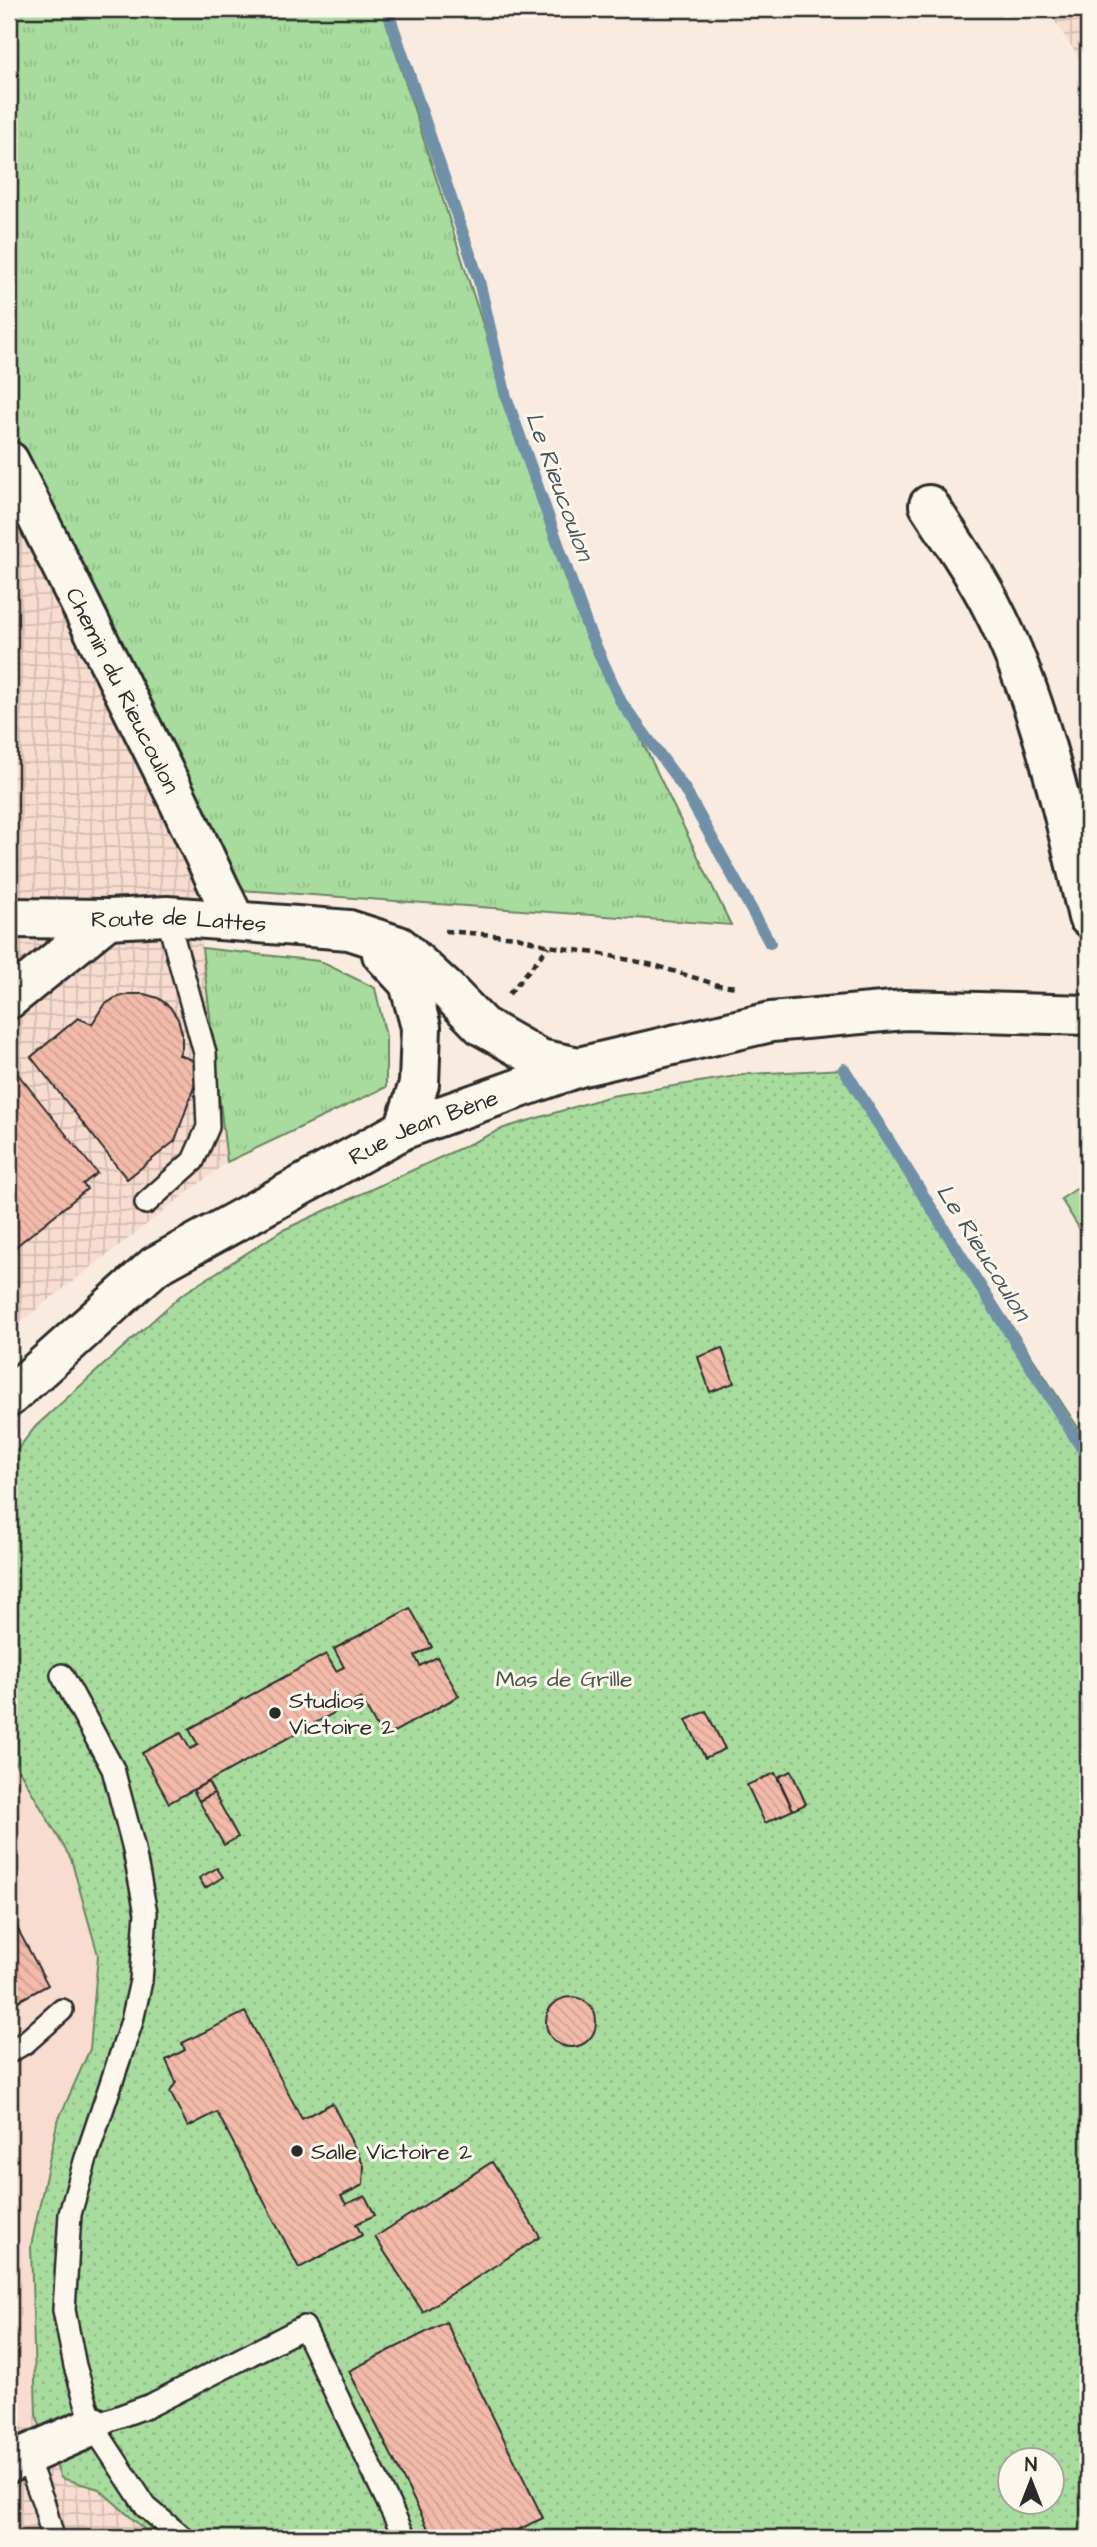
<svg xmlns="http://www.w3.org/2000/svg" width="1097" height="2547" font-family="'Architects Daughter',sans-serif">
<style>
.built{fill:#f7dccf}
.industrial{fill:url(#industrial-grid)}
.grass{fill:url(#grass-tufts);stroke:#6a8464;stroke-width:2}
.garden{fill:url(#garden-dots);stroke:#6a8464;stroke-width:2;fill-rule:evenodd}
.pitch{fill:#a8dc9e;stroke:#6a8464;stroke-width:2}
.lines{fill:none;stroke-linecap:round;stroke-linejoin:round}
.stream{stroke:#6f90a8;stroke-width:12}
.building{fill:url(#building-back-hatch);stroke:#2b2b2b;stroke-width:2}
.lane-casing{stroke:#2b2b2b;stroke-width:26}
.street-casing{stroke:#2b2b2b;stroke-width:44}
.secondary-casing{stroke:#2b2b2b;stroke-width:44}
.primary-casing{stroke:#2b2b2b;stroke-width:44}
.path{stroke:#2b2b2b;stroke-width:4.5;stroke-dasharray:7 5;stroke-linecap:butt}
.lane{stroke:#fbf7ec;stroke-width:21}
.street{stroke:#fbf7ec;stroke-width:38}
.secondary{stroke:#fbf7ec;stroke-width:38}
.primary{stroke:#fbf7ec;stroke-width:38}
.poi-dot{fill:#2b2b2b;stroke:#fbf7ec;stroke-width:2.5}
.labels{text-anchor:middle;stroke-width:6;stroke-linejoin:round;paint-order:stroke}
.street-label{font-size:23px;fill:#2b2b2b;stroke:#fbf7ec}
.park-label{font-size:23px;fill:#4a5748;stroke:#fbf7ec}
.poi-label{font-size:23px;fill:#2b2b2b;stroke:#fbf7ec;text-anchor:start}
.water-label{font-size:24px;font-style:italic;fill:#47555f;stroke:#fbf7ec}
</style>
<defs>
<pattern id="industrial-grid" width="8" height="8" patternUnits="userSpaceOnUse" patternTransform="scale(1.75)"><rect width="8" height="8" fill="#f7dccf"/><path d="M0 4h8M4 0v8" fill="none" stroke="#d4bdb2"/></pattern>
<pattern id="grass-tufts" width="24" height="20" patternUnits="userSpaceOnUse" patternTransform="scale(1.75)"><rect width="24" height="20" fill="#a8dc9e"/><path d="M3 7l-1-3M5 7V3M7 7l1-3M15 17l-1-3M17 17v-4M19 17l1-3" fill="none" stroke="#91bd88"/></pattern>
<pattern id="garden-dots" width="8" height="8" patternUnits="userSpaceOnUse" patternTransform="scale(1.75)"><rect width="8" height="8" fill="#a8dc9e"/><path d="M2 2h.1M6 6h.1" fill="none" stroke="#91bd88" stroke-width="1.8" stroke-linecap="round"/></pattern>
<pattern id="building-back-hatch" width="6" height="6" patternUnits="userSpaceOnUse" patternTransform="scale(1.75)"><rect width="6" height="6" fill="#f3baaa"/><path d="M-1 5l2 2M0 0l6 6M5-1l2 2" fill="none" stroke="#d0a092"/></pattern>
</defs>
<rect width="100%" height="100%" fill="#f9ebdf"/>
<filter id="ink" filterUnits="userSpaceOnUse"><feTurbulence type="fractalNoise" baseFrequency=".0143" numOctaves="2"/><feDisplacementMap in="SourceGraphic" scale="14" xChannelSelector="R" yChannelSelector="G"/><feConvolveMatrix kernelMatrix="1 2 1 2 8 2 1 2 1" color-interpolation-filters="sRGB"/></filter>
<g filter="url(#ink)">
<polygon class="built" points="9,1753 71,1859 98,1955 90,2049 57,2123 31,2246 36,2415 9,2426"/>
<g class="industrial">
<polygon points="1047,9 1088,9 1088,72"/>
<polygon points="9,509 205,885 202,948 227,1162 23,1320 9,1335"/>
<polygon points="36,2415 61,2478 99,2489 154,2538 9,2538 9,2426"/>
</g>
<g class="grass">
<polygon points="9,9 382,9 506,397 588,629 731,925 241,890 9,427"/>
<polygon points="202,948 319,961 375,988 386,1036 386,1087 227,1162"/>
</g>
<path class="garden" d="M844,1069L1088,1443V2538H154L99,2489L61,2478L36,2415L31,2246L57,2123L90,2049L98,1955L71,1859L9,1753V1460L36,1426L180,1296L281,1231L504,1128L611,1096L749,1074ZM1010,2460H1052V2502H1010Z"/>
<polygon class="pitch" points="1088,1181 1088,1242 1061,1199"/>
<g class="lines">
<g class="stream">
<polyline points="387,9 479,281 506,397 588,629 621,702 684,788 770,943"/>
<polyline points="844,1069 1088,1458"/>
</g>
</g>
<g class="building">
<polygon points="129,994 144,994 158,998 170,1007 178,1019 182,1033 182,1048 179,1055 195,1061 196,1081 175,1141 127,1179 31,1057 78,1018 92,1024 103,1006 115,998"/>
<polygon points="13,1068 97,1173 83,1184 87,1189 9,1252 9,1072"/>
<polygon points="722,1348 734,1383 710,1392 698,1357"/>
<polygon points="410,1608 432,1647 415,1656 420,1666 437,1657 459,1696 383,1738 361,1698 169,1803 142,1753 181,1733 190,1749 198,1745 189,1729 326,1654 336,1671 344,1667 334,1649"/>
<polygon points="706,1711 725,1749 705,1758 686,1720"/>
<polygon points="791,1771 806,1804 793,1810 778,1777"/>
<polygon points="775,1773 793,1810 765,1823 747,1785"/>
<polygon points="208,1782 214,1793 199,1801 193,1790"/>
<polygon points="214,1793 238,1837 224,1845 199,1801"/>
<polygon points="217,1868 223,1877 205,1888 199,1878"/>
<polygon points="9,1913 48,1985 9,2006"/>
<circle cx="571" cy="2022" r="25"/>
<polygon points="245,2012 302,2119 332,2103 364,2166 363,2185 341,2196 346,2204 365,2196 375,2215 356,2224 362,2235 299,2268 217,2112 188,2127 170,2092 176,2082 166,2060 185,2050 182,2043"/>
<polygon points="492,2162 540,2237 423,2312 375,2237"/>
<polygon points="446,2322 543,2518 501,2538 433,2538 349,2371"/>
</g>
<g class="lines">
<g class="lane-casing">
<g id="lane">
<polyline points="146,1203 193,1161 208,1127 205,1053 167,916"/>
<polyline points="62,1675 113,1769 133,1845 146,1913 141,1981 132,2021 86,2158 70,2214 64,2310 75,2366 93,2426 146,2507 183,2538"/>
<polyline points="9,2052 26,2042 62,2010"/>
<polyline points="93,2426 151,2405 304,2327 405,2538"/>
<polyline points="26,2456 44,2504 53,2538"/>
</g>
</g>
<g class="street-casing">
<g id="street">
<path id="s1" d="M9,461L179,802L235,921"/>
<path d="M929,505C950,538 974,571 991,605C1040,699 1064,814 1088,917"/>
<polyline points="9,999 108,919"/>
<polyline points="9,2463 93,2426"/>
</g>
</g>
<g class="secondary-casing">
<g id="secondary">
<path id="s2" d="M9,918L108,919L167,916L349,930L399,946L448,991L482,1026L540,1059L579,1067"/>
<polyline points="382,954 409,983 421,1027 419,1084 404,1129"/>
</g>
</g>
<g class="primary-casing">
<g id="primary">
<path id="s3" d="M9,1397L155,1266L404,1129L579,1067L771,1022L905,1010L1088,1015"/>
</g>
</g>
<g class="path">
<polyline points="445,931 517,937 549,946 602,954 657,966 718,985 738,987"/>
<polyline points="509,994 549,946"/>
</g>
<use href="#lane" class="lane"/>
<use href="#street" class="street"/>
<use href="#secondary" class="secondary"/>
<use href="#primary" class="primary"/>
</g>
</g>
<g class="poi-dot">
<circle cx="275" cy="1713" r="7"/>
<circle cx="297" cy="2151" r="7"/>
</g>
<g class="labels">
<g class="street-label">
<text dy="8" stroke="none"><textPath href="#s1" startOffset="256">Chemin du Rieucoulon</textPath></text>
<text dy="8" stroke="none"><textPath href="#s2" startOffset="170">Route de Lattes</textPath></text>
<text dy="8" stroke="none"><textPath href="#s3" startOffset="499">Rue Jean Bène</textPath></text>
</g>
<g class="park-label">
<text x="564" y="1686">Mas de Grille</text>
</g>
<g class="poi-label">
<text x="289" y="1708">Studios<tspan x="289" dy="26">Victoire 2</tspan></text>
<text x="311" y="2159">Salle Victoire 2</text>
</g>
<g class="water-label">
<text transform="translate(560 486) rotate(70)" y="8">Le Rieucoulon</text>
<text transform="translate(984 1252) rotate(58)" y="8">Le Rieucoulon</text>
</g>
</g>
<rect width="1097" height="2547" fill="none" stroke="#fbf7ec" stroke-width="35"/>
<rect x="18" y="18" width="1062" height="2512" fill="none" stroke="#2b2b2b" stroke-width="2.5" filter="url(#ink)"/>
<g transform="translate(1031 2481)"><circle r="33" fill="#fbf7ec" stroke="#a8a59f" stroke-width="2"/>
<path d="M0-5L12 26L0 18L-12 26Z" fill="#2b2b2b"/>
<text y="-10" font-size="19" font-weight="bold" text-anchor="middle" fill="#2b2b2b">N</text>
</g>
</svg>
